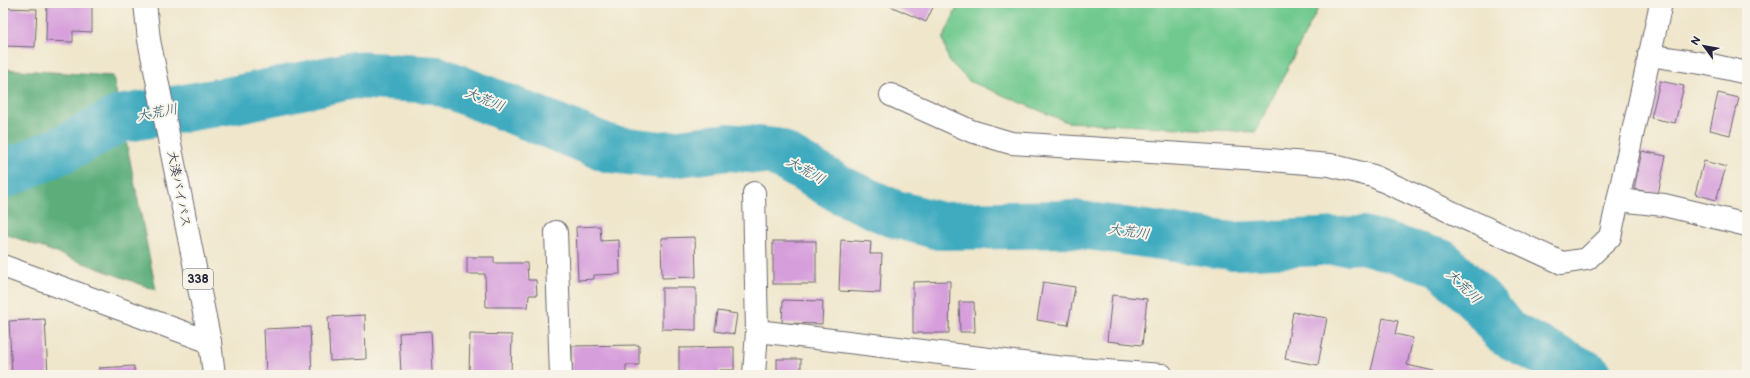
<svg xmlns="http://www.w3.org/2000/svg" width="1750" height="378" font-family="'Balsamiq Sans','Klee One',sans-serif">
<style>
.green{fill:#71c98f;stroke:#4a7665}
.forest{fill:#5cad7a;stroke:#3f685a}
.lines{fill:none;stroke-linecap:round;stroke-linejoin:round}
.river{stroke:#40abbf;stroke-width:48}
.building{fill:#d69edb}
.minor-casing{stroke:#6a676d;stroke-width:24}
.trunk-casing{stroke:#6a676d;stroke-width:24}
.minor{stroke:#fff;stroke-width:22}
.trunk{stroke:#fff;stroke-width:22}
.labels{text-anchor:middle;stroke-width:4;stroke-linejoin:round;paint-order:stroke}
.shield{fill:#f7f3e8;stroke:#62616f;stroke-width:1}
.shield-label{font-size:12px;font-weight:bold;fill:#22223b}
.street-label{font-size:13px;fill:#22223b;stroke:#f7f3e8}
.water-label{font-size:14px;font-style:italic;fill:#2e5970;stroke:#f7f3e8}
</style>
<rect width="100%" height="100%" fill="#f7f3e8"/>
<filter id="ink" filterUnits="userSpaceOnUse"><feTurbulence type="fractalNoise" baseFrequency=".025" numOctaves="2"/><feDisplacementMap in="SourceGraphic" scale="8" xChannelSelector="R" yChannelSelector="G"/><feConvolveMatrix kernelMatrix="1 2 1 2 8 2 1 2 1" color-interpolation-filters="sRGB"/></filter>
<filter id="wash" filterUnits="userSpaceOnUse"><feTurbulence type="fractalNoise" baseFrequency=".012" numOctaves="4" result="noise"/><feDisplacementMap in="SourceGraphic" scale="16" xChannelSelector="R" yChannelSelector="G"/><feGaussianBlur stdDeviation="0.9" result="paint"/><feColorMatrix in="noise" values="0 0 0 0 0 0 0 0 0 0 0 0 0 0 0 0 0 1.4 0 .05"/><feComposite in="paint" operator="in"/></filter>
<g filter="url(#wash)">
<rect width="100%" height="100%" fill="#efe6cb"/>
<polygon class="green" points="959,3 1321,3 1255,132 1067,122 969,81 949,61 943,39"/>
<polygon class="forest" points="3,69 113,76 156,290 3,233"/>
<g class="lines">
<polyline class="river" points="3,175 63,149 120,119 238,99 354,75 437,80 610,149 661,155 729,147 776,152 843,191 892,213 940,226 1074,224 1232,246 1363,240 1441,263 1480,301 1506,333 1588,375"/>
</g>
<g id="blocks">
<g class="building">
<polygon points="47,3 92,3 92,32 73,31 73,42 46,41"/>
<polygon points="884,3 935,3 926,22"/>
<polygon points="3,8 37,9 35,47 3,46"/>
<polygon points="1660,81 1684,86 1675,123 1651,118"/>
<polygon points="1718,93 1739,98 1730,135 1710,130"/>
<polygon points="1642,151 1666,156 1658,194 1634,189"/>
<polygon points="1704,161 1726,167 1716,200 1695,194"/>
<polygon points="600,226 601,241 619,240 620,274 594,275 594,279 578,280 576,227"/>
<polygon points="695,237 696,277 662,278 661,238"/>
<polygon points="841,240 871,242 870,254 882,254 880,293 839,291"/>
<rect x="773" y="241" width="43" height="43"/>
<polygon points="467,257 494,257 494,263 527,263 528,280 536,280 537,295 529,295 528,307 486,307 485,274 467,274"/>
<polygon points="950,281 949,333 913,333 913,282"/>
<polygon points="1043,282 1075,287 1068,325 1037,320"/>
<polygon points="662,288 696,288 696,330 662,329"/>
<polygon points="1112,295 1147,299 1142,345 1107,341"/>
<polygon points="783,300 823,301 822,324 782,323"/>
<polygon points="959,302 974,302 975,332 960,332"/>
<polygon points="718,311 737,314 734,334 715,331"/>
<polygon points="1293,312 1327,318 1318,365 1285,359"/>
<polygon points="365,315 366,359 330,361 328,317"/>
<polygon points="1383,318 1398,321 1395,334 1413,338 1407,365 1434,371 1433,375 1370,375"/>
<polygon points="45,319 48,375 12,375 9,321"/>
<polygon points="310,327 312,375 266,375 264,329"/>
<polygon points="431,331 433,372 401,374 399,333"/>
<polygon points="470,334 512,335 511,375 469,375"/>
<polygon points="639,345 639,365 626,365 626,374 572,375 572,346"/>
<polygon points="734,347 734,370 720,370 719,375 679,375 679,348"/>
<rect x="777" y="359" width="24" height="16"/>
<polygon points="134,366 134,375 99,375 99,368"/>
</g>
</g>
</g>
<g filter="url(#ink)">
<use href="#blocks" fill-opacity="0" stroke="#6a676d" stroke-width="1"/>
<g class="lines">
<g class="minor-casing">
<g id="minor">
<polyline points="1649,55 1707,64 1747,73"/>
<polyline points="891,95 971,131 1011,143 1259,159 1330,165 1373,176 1562,263 1587,259 1610,237 1661,3"/>
<polyline points="754,193 757,331"/>
<polyline points="1619,200 1664,205 1747,225"/>
<polyline points="556,232 561,375"/>
<polyline points="3,266 210,342"/>
<polyline points="754,375 757,331 1064,368 1162,375"/>
</g>
</g>
<g class="trunk-casing">
<polyline id="trunk" points="145,3 149,40 210,342 214,375"/>
</g>
<use href="#minor" class="minor"/>
<use href="#trunk" class="trunk"/>
</g>
</g>
<g class="labels">
<rect class="shield" x="183" y="269" width="30" height="20" rx="3"/>
<g class="shield-label">
<text x="198" y="283">338</text>
</g>
<g class="street-label">
<text transform="translate(180 189) rotate(79)" y="5">大湊バイパス</text>
</g>
<g class="water-label">
<text transform="translate(485 99) rotate(22)" y="5">大荒川</text>
<text transform="translate(157 112) rotate(-11)" y="5">大荒川</text>
<text transform="translate(806 170) rotate(30)" y="5">大荒川</text>
<text transform="translate(1129 231) rotate(8)" y="5">大荒川</text>
<text transform="translate(1464 286) rotate(45)" y="5">大荒川</text>
</g>
</g>
<rect width="1750" height="378" fill="none" stroke="#f7f3e8" stroke-width="16"/>
<g transform="translate(1704 46) rotate(302)" stroke="#f7f3e8" stroke-width="3" paint-order="stroke">
<path d="M0-3L7 15L0 10L-7 15Z" fill="#22223b"/>
<text y="-6" font-size="11" font-weight="bold" text-anchor="middle" fill="#22223b">N</text>
</g>
</svg>
